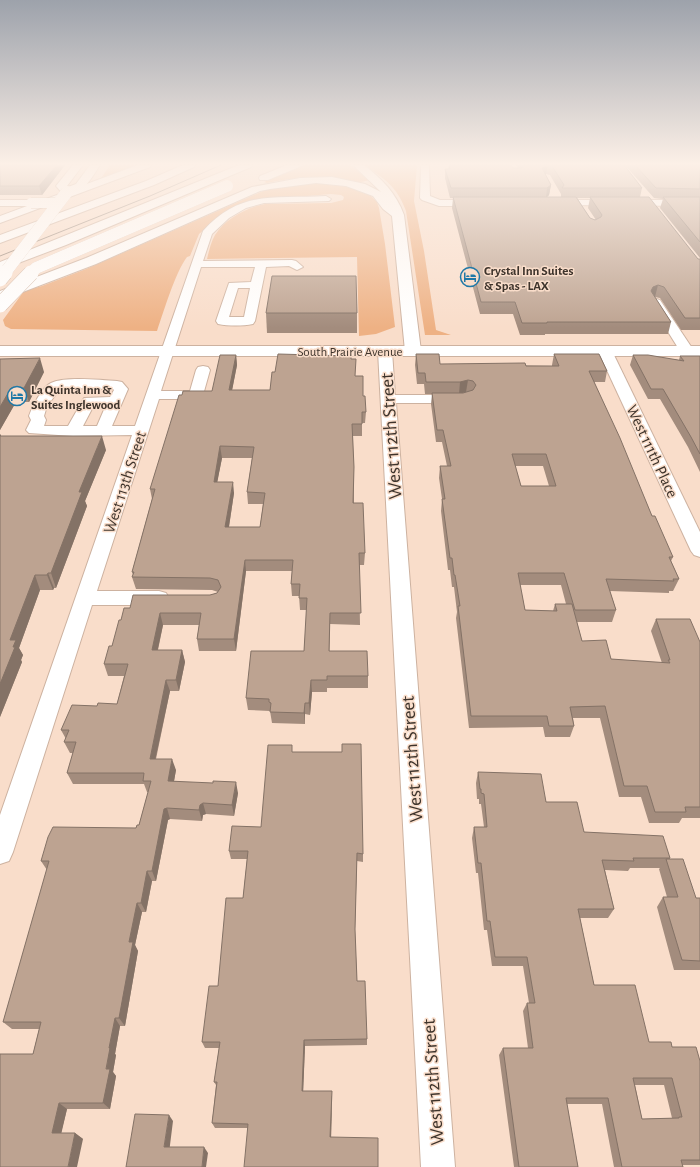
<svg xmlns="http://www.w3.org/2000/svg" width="700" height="1167" font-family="'Alegreya Sans',sans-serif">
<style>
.green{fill:#eeb184}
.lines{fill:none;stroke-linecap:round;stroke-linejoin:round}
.minor-casing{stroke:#cdb2a0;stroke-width:2}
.major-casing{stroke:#cdb2a0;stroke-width:2}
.highway-casing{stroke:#cdb2a0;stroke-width:2}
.minor{fill:#fff;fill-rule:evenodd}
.major{fill:#fff;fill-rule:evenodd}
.highway{fill:#fff;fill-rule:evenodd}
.tram{stroke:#968477;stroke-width:1}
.minor-bridge-casing{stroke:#cdb2a0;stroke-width:11;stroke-linecap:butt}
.major-bridge-far1-casing{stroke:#cdb2a0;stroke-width:12;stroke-linecap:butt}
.major-bridge-casing{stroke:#cdb2a0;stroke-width:16;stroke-linecap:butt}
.highway-bridge-far1-casing{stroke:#cdb2a0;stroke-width:12;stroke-linecap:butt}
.highway-bridge-casing{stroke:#cdb2a0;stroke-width:16;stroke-linecap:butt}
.minor-bridge{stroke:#fff;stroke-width:10}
.major-bridge-far1{stroke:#fff;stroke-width:12}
.major-bridge{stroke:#fff;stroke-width:15}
.highway-bridge-far1{stroke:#fff;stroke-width:12}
.highway-bridge{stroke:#fff;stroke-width:15}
.wall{fill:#a38c7d;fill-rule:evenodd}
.shaded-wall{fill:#847266}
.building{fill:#bda391;stroke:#847266;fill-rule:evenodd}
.labels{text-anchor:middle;stroke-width:3;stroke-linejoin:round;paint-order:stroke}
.far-poi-label{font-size:13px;font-weight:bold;fill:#3e342c;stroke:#f9ddca;text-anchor:start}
.far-street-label{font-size:13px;fill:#3e342c;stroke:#f9ddca}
.street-label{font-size:16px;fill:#3e342c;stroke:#f9ddca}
.near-street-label{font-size:19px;fill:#3e342c;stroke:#f9ddca}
</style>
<rect width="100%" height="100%" fill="#f9ddca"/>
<g class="green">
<polygon points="110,165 137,165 100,180"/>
<path d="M304,165H350L369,180C352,186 334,178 316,178C300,177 283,180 267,183L264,182Z"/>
<path d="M365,165H417L414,201L424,251L436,330L451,335H425L406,211C397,186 385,180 365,165Z"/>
<path d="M316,183L339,185L356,189L369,194L377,202L379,208L385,244L395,327L376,334L359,336L357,257L207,259C209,251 211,242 215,235C225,219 247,207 265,204L331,203L343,200L344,197L341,195L331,194L247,201L219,217L199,234L190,256L187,257C175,273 164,311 157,331L11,329L5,326L3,320L24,291L42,286L86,269L263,191L281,185Z"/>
</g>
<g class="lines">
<g class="minor-casing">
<g id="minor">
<polygon points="421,165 429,165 430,196 440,200 479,200 484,203 479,206 439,206 422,200 420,198"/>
<path d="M326,196L331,199L329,201L264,203L246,208L229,218L212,234L203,261L292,260L296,261L303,267L297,270L289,266L266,267L255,321L253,324C243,326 228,326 218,324L216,321L229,283L251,282L255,267H201L161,391H190L196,370L198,367L203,366L208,367L210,370L203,395L201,398L196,399H159L97,591H159L166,593L169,598L166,603L159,605H92L13,852L9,861L0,864V815L132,435L73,436L29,433L26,430L31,420L29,416C32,407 42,387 51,383C65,376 101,380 117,381L122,382L128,389L112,426H135L203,231C241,189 276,199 326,196ZM238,288H250L244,317H229ZM63,388L113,389L114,390L110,397L84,398L68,426H44L46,420L44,416L47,406L60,389ZM94,405H106L97,426H83Z"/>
<polygon points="0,200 31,200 36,203 31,206 0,206"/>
<polygon points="554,200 700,200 700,206 551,205 549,203"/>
<polygon points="656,299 660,300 694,351 692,354 682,354 680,351 650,303 652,300"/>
<polygon points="385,347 390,348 392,351 395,395 457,395 462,396 464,399 462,402 457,403 396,403 455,1167 421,1167 378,351 380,348"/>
<polygon points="605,347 610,348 612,351 700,532 700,557 694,555 691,551 598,351 600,348"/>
</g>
</g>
<g class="major-casing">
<g id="major">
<path d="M73,165H83L67,186L68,187L76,184L90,165H100C92,177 81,199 63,194L56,186Z"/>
<rect x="0" y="346" width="700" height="10"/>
</g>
</g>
<g class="highway-casing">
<g id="highway">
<polygon points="138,165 151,165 150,167 0,223 0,216"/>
<polygon points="183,165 195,165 194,167 154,185 0,243 0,235 146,181"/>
<polygon points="239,165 252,165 251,167 66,245 0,270 0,262"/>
<polygon points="287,165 300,165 299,167 268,180 260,180 259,178 260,176"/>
<path d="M353,165H364C382,179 396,193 404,215L421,351L418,354L413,356L408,354L405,351L392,216L383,209L373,196L346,186L316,183L270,189L260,191L96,264L7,298L0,299V291L86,258L252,187L300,178L332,177L365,184L381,192Z"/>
</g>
</g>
<use href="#minor" class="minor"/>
<use href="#major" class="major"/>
<use href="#highway" class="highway"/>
<polyline class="tram" points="0,256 150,196 221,165"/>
<g class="minor-bridge-casing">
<polyline id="minor-bridge" points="31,203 58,203"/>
</g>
<g class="major-bridge-far1-casing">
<polyline id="major-bridge-far1" points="4,274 67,192"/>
</g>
<g class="major-bridge-casing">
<polyline id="major-bridge" points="0,279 5,273"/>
</g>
<g class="highway-bridge-far1-casing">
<polyline id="highway-bridge-far1" points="30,274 36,268 227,186"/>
</g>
<g class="highway-bridge-casing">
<polyline id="highway-bridge" points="0,305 31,273"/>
</g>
<use href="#minor-bridge" class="minor-bridge"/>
<use href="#major-bridge-far1" class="major-bridge-far1"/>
<use href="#major-bridge" class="major-bridge"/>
<use href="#highway-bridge-far1" class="highway-bridge-far1"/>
<use href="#highway-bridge" class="highway-bridge"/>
</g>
<g class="wall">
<polygon points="0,165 65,165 42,195 0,195"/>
<path d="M449,165L513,168H518L516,165H624L642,188L640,197L698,259H700V330H681L660,298L655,297L671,322L668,334H545V335H520L513,314H480L452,208L453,198H450L445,178V169H448ZM545,174H546L550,175L561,194V197H547L549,195L551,185ZM577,198H590L588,208L596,220L590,218Z"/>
<polygon points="625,165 700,165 700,258 660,208 663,199 654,198"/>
<polygon points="266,313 357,313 357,333 267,333"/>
<path d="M416,354L440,364L552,366V365L554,354L607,371L605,382H594L652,516L673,557L671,561L679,579L673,591H669V593L610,591L616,610L612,622H577L582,641L611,659L662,663L651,631L656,619L700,642V818H682L679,823H649L641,797H619L600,718H573L574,726L570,737H545L543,727L469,728L456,618L457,612L454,587H452L450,570H448L441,511L442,499L439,478L440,466H447L442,442H436L431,404L432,394H425L424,384H417L415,365ZM515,466H543L549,486H521ZM520,585H561L566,604H555L553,611L525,610Z"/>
<path d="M236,355L237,365L232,390H270L275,372L351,359L355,376L363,396L366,412L365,423H362V436H353L354,503L365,553L364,565H359L360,625L330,624L329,651L368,676V688H327V692H312L310,715L305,714V724L272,723L270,711L248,710L246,698L304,651L307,610H300L299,596H292L291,584L292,571H246L236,651H199L197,639L199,625H163L158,650H182L185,662L179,691H170L156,759L176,770L174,781L238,793L234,816L206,814L203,815L202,821L170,819L168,820L156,881H152L146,912H142L135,945L138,951L125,1026H120L115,1054L116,1055L113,1072L116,1076L110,1109H67L61,1133H75L83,1139L0,1167L33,1054L39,1029H12L3,1022L47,870L41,861L136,828L139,825L148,792H147L144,784H73L67,773L73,753H70L64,742L66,739L61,730L97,706L117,704L124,676H108L104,664L112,646L121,620L130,608L210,595L217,593L218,592L212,590L136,589L132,577L133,575L132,572L152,499L150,489L182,395L212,391ZM222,458H252L247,492L248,504H263L260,527H229L234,493L217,482Z"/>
<polygon points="633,355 679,360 680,356 700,356 700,472 688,447 660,399 648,399 630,365"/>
<polygon points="0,359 44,372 29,402 16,402 0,430"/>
<polygon points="2,436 106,450 85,501 87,506 56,588 54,588 53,590 40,590 19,648 23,655 21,660 22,662 0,717"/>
<polygon points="293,752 363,854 363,862 357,861 355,931 357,981 367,1039 367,1045 305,1046 303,1091 332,1096 331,1137 378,1167 247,1128 215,1128 212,1123 216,1085 214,1082 219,1048 205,1048 202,1042 243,898 247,859 231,859 229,851 261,827"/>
<path d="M478,772L546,802L584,832L670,858V859L696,898H700V970H674L657,907L663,897H667L659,869L660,868H630L628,871L605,870L614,909L608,918H580L594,985L649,1042L672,1047L700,1061V1165H682L683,1167H614L602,1104H567L578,1167H514L499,1055L503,1048H528L523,1011L527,1003H529L523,966H492L487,930H484L478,873H476L472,838L474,827H484L481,804H479V799H477L476,783ZM635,1085H664L672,1118L642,1119Z"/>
</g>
<g class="shaded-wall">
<polygon points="57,165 65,165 42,195 39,186"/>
<polygon points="547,165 548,165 546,174 541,178 542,168"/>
<polygon points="551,185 549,195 546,198 547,188"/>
<polygon points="658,285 655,297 651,291 653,287"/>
<polygon points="236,355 237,365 230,401 229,390"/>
<polygon points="40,358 44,372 29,402 24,388"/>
<polygon points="468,380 466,392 459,394 460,382"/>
<polygon points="11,388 16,402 0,430 0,407"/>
<polygon points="102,436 106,450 85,501 87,506 56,588 51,573 79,492"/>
<polygon points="220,446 222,458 215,494 214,482"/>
<polygon points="233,482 234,493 227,539 225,527"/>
<polygon points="245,560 246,571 236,651 234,639"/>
<polygon points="48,573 54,588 53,590 47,575"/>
<polygon points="35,575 40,590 19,648 23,655 21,660 22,662 0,717 0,684 10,640"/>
<polygon points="160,613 163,625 155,662 152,650"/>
<polygon points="330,613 330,624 329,663 329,651"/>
<polygon points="182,650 185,662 179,691 176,680"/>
<polygon points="166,680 170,691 153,770 150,759"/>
<polygon points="311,680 312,692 310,715 309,703"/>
<polygon points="305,703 305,724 304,713"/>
<polygon points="172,759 176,770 172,792 168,781"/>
<polygon points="236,782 238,793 234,816 232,805"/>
<polygon points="203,803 206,814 203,815 202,821 199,810 200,805"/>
<polygon points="167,808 170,819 168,820 156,881 152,871 164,809"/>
<polygon points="147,871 152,881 146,912 141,903"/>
<polygon points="137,903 142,912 135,945 138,951 125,1026 119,1018 129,942"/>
<polygon points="115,1018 120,1026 115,1054 116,1055 113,1072 116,1076 110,1109 103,1103 109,1048"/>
<polygon points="304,1040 305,1046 303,1096 302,1091"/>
<polygon points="332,1091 332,1096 331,1142 330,1137"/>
<polygon points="59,1103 67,1109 60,1139 52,1133"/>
<polygon points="169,1115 173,1121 169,1153 164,1147"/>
<polygon points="75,1133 83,1139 77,1167 68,1167"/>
<polygon points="204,1147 208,1153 206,1167 202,1167"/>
</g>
<g class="building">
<polygon points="0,165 57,165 39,186 0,186"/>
<polygon points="449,165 511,165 513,168 522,168 523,165 547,165 542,168 551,185 547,188 451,188 445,169 450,169"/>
<polygon points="549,165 624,165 642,188 562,188 564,185 552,166"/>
<polygon points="635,165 700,165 700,189 656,188"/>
<polygon points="453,197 576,197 590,218 595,220 601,217 602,215 590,197 649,197 698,259 700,259 700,318 685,318 664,287 658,285 653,287 651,291 671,322 547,322 547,323 522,323 515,302 481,302"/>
<polygon points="663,197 700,197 700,242"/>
<polygon points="272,276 356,276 357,313 266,313"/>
<path d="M278,354L351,356V359H356L355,376H363V396H365L366,412H362V424H352L354,467L353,503H363L365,553H359L361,613H330L329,651H367L368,676H327V680H311L309,703H305L304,713L270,712L271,703L269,702V699L246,698L251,651H304L307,598H299L300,584H291L293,560H245L234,639H197L201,613H160L152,650H182L176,680H166L150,759H172L168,781L213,783V781L236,782L232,805L203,803L200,805L199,810L167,808L164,809L152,871H147L141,903H137L129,942H133L119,1018H115L109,1048H110L106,1069H110L103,1103H59L52,1133H75L68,1167H0V1054H33L41,1022H3L49,861H41L48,837L53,827L136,828L137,825H139L151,781H143L144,773H67L76,742H64L69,730H61L72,705L97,706L98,703L117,704L128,664H104L109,646H112L119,620H121L124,608H130L133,595H210L217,593L221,587L218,580L210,578L132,577L134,572H132L155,489H150L179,395H182L183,391H212L220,355H236L229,390H270L272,372H275ZM220,446L254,447L247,492L265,493L260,527H225L233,482H214Z"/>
<path d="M416,354H439L440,364L525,363L526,366H559L554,354H599L607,371H589L620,438L652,516H655L673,557H669L679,579H673L674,581L606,579L616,610H575L564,573H518L525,610L557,611L555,604H572L582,641L606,640L611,659L670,663L668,660H670L656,619H690L700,642V807H685L686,812H655L647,786H624L605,706L570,707L574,726H549L547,716H471L458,606H460L455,575H454L452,558H450L442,499H445L440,466H451L443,430H437L432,393H463L473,390L476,385L473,381L468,380L460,382H426L425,373H418ZM512,454H546L556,486H521Z"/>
<polygon points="633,355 648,355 684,361 680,356 700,356 700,454 691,437 663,389 651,389"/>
<polygon points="40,358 24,388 11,388 0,407 0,359"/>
<polygon points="0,435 1,435 0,436 102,436 79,492 82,492 51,573 48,573 47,575 35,575 10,640 16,640 13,647 15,647 0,684"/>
<polygon points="342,744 361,744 363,854 357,853 355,929 357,981 365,981 367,1039 304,1040 302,1091 332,1091 330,1137 378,1138 378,1167 244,1167 248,1124 212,1123 217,1082 214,1082 220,1042 202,1042 209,986 218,986 226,898 243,898 248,851 229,851 232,826 261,827 268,745 292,745 292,752 342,752"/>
<path d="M478,772L541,774L546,802H577L584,832L663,836L670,858H633L634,861L602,860L614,909H578L594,985H635L649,1042H671L672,1047H696L700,1061V1160H681L683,1167H622L608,1098H566L578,1167H519L503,1048H533L527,1003H535L527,957H495L490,921H487L481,863H478L474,827H487L484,794L481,793V789H480ZM633,1078H672L682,1117H679V1118L642,1119Z"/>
<polygon points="666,859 683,859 696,898 700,898 700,961 682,960 663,897 678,897"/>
<polygon points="135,1114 169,1115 164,1147 204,1147 202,1167 126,1167"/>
</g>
<linearGradient id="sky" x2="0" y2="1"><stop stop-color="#9da2ab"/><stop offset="0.5" stop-color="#fcf0e7"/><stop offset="1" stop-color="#fcf0e7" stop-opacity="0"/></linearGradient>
<rect width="700" height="328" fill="url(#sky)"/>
<defs>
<g id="hotel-ring" transform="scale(1)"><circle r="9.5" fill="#f9ddca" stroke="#1f78a7" stroke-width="1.5"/><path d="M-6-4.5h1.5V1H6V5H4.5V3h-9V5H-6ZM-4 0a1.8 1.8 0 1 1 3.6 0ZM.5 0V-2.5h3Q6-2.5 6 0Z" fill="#1f78a7"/></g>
</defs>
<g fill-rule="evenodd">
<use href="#hotel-ring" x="470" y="277"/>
<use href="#hotel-ring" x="17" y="396"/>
</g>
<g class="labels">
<g class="far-poi-label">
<text x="484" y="275">Crystal Inn Suites<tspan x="484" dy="15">&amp; Spas - LAX</tspan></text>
<text x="31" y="394">La Quinta Inn &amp;<tspan x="31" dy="15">Suites Inglewood</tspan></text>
</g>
<g class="far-street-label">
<text x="350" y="356">South Prairie Avenue</text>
</g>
<g class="street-label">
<text transform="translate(653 451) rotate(65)" y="6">West 111th Place</text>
<text transform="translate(124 482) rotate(-72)" y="6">West 113th Street</text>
</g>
<g class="near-street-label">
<text transform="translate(390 436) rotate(-94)" y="7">West 112th Street</text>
<text transform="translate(411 759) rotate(-94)" y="7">West 112th Street</text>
<text transform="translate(432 1082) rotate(-94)" y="7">West 112th Street</text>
</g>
</g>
</svg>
